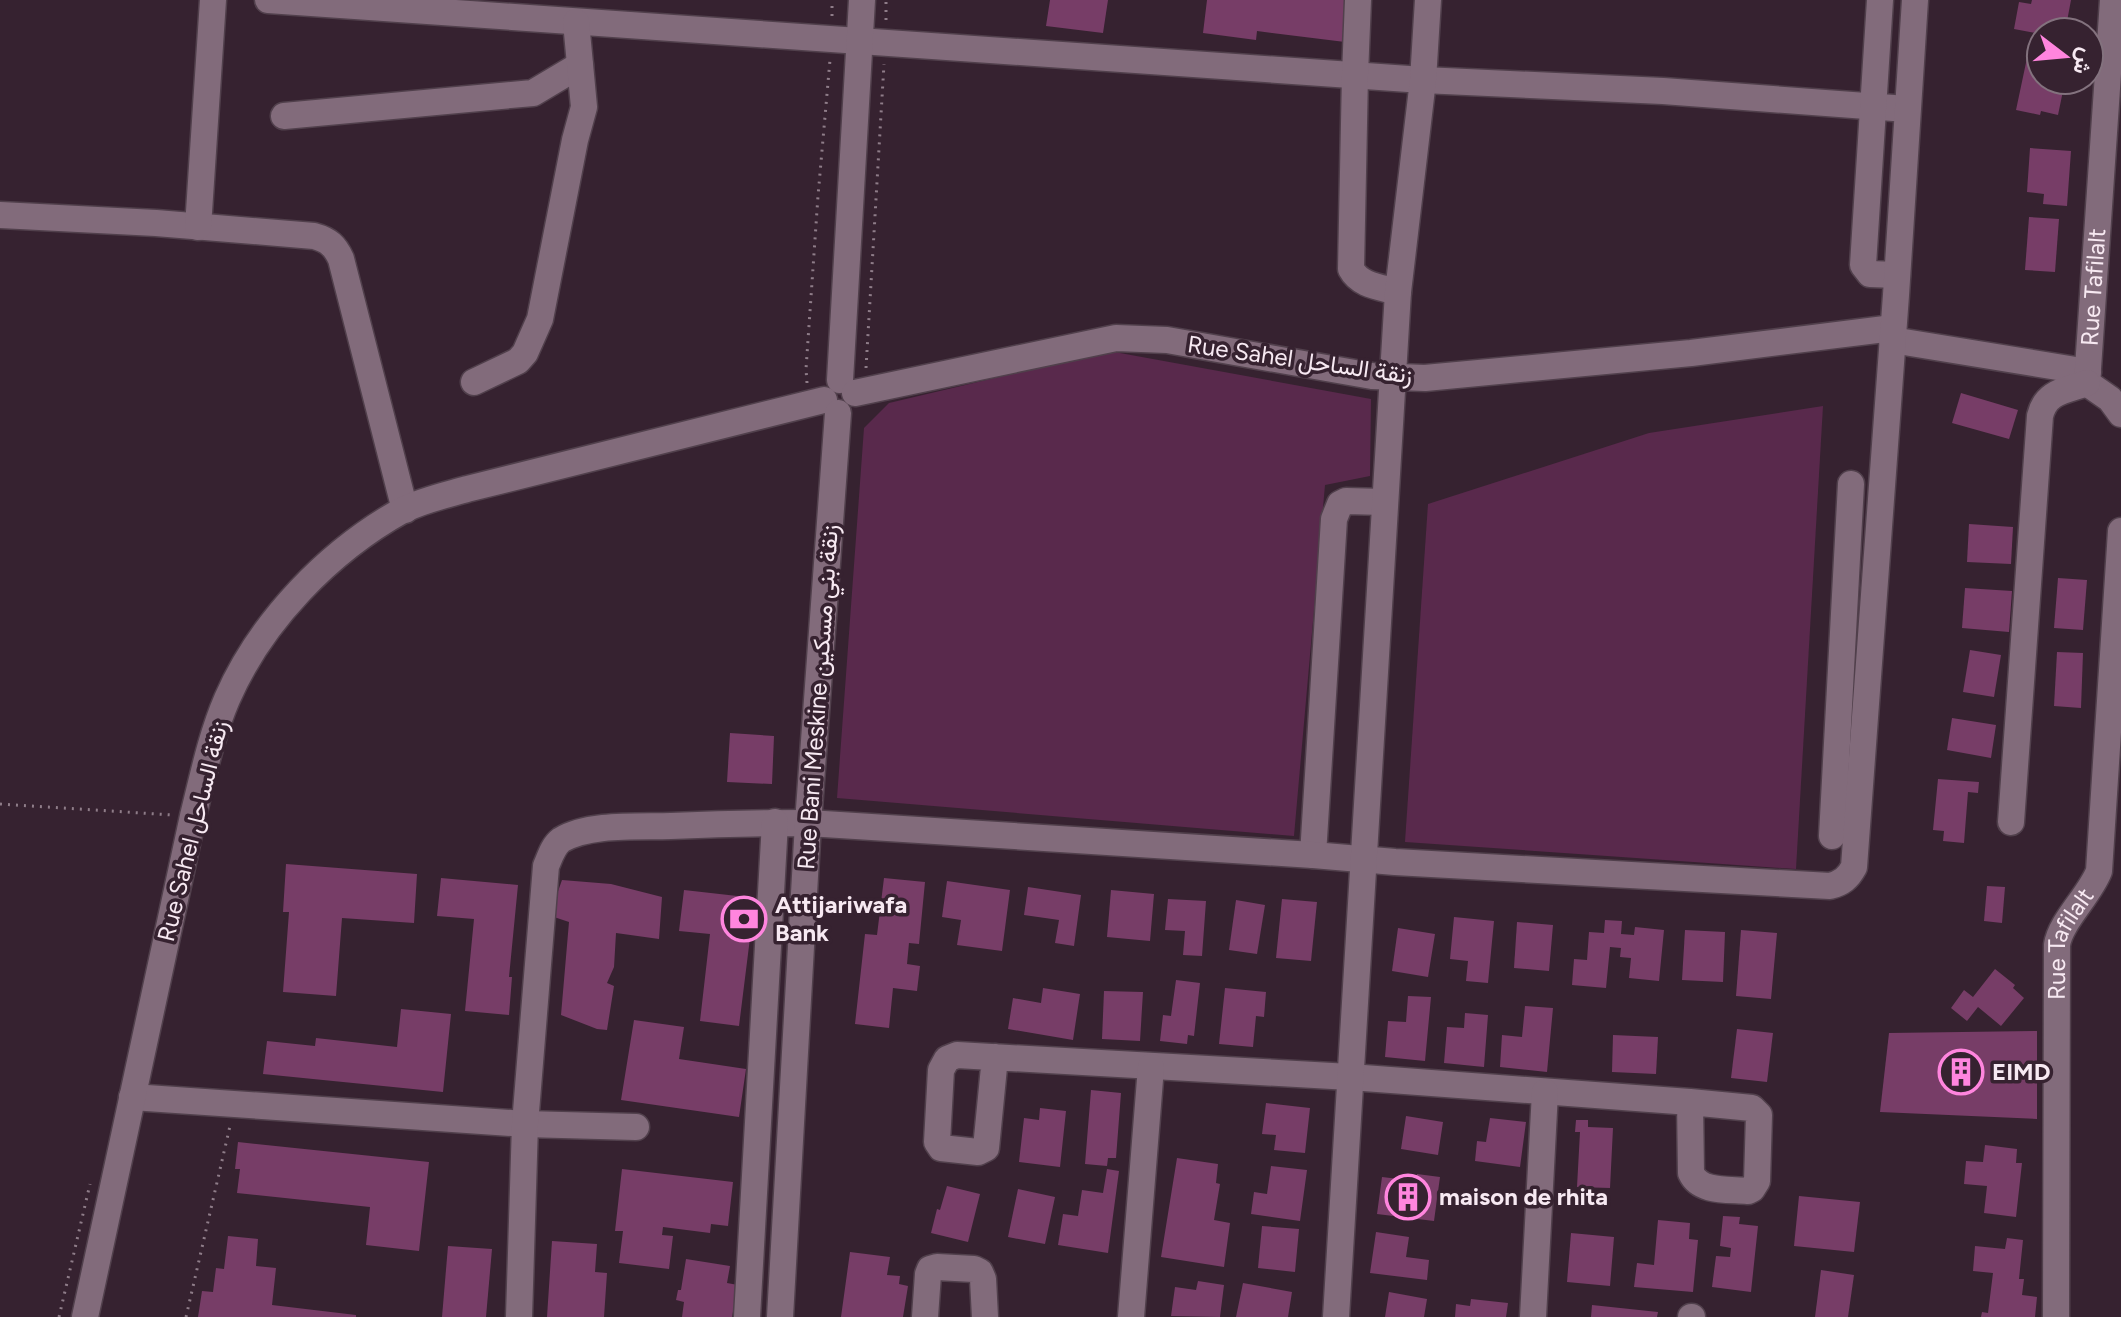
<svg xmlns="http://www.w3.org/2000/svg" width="2121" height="1317" font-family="Figtree,Vazirmatn,sans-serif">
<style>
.green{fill:#59294c}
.building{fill:#773d67}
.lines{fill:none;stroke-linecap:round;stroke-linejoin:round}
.minor-casing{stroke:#51404c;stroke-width:29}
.path{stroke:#8f7d89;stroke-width:3;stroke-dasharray:2 6;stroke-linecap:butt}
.minor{stroke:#826b7b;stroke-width:26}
.labels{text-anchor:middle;stroke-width:7;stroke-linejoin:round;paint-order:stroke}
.street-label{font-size:24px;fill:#f7e9f2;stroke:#362230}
.poi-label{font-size:24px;font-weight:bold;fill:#f7e9f2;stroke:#362230;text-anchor:start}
</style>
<rect width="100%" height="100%" fill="#362230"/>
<g class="green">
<polygon points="1109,351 1371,399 1370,476 1325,485 1294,836 837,798 864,428 889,403"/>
<polygon points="1823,406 1796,869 1405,842 1428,504 1649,433"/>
</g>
<g class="building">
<polygon points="1050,0 1108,0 1103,33 1046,26"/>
<polygon points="1207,0 1351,0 1345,42 1257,31 1256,40 1203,33"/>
<polygon points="2032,0 2071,0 2065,32 2041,32 2041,34 2014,29 2019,2 2031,4"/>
<polygon points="2027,58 2041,61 2041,80 2053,80 2052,83 2064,86 2058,115 2041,111 2040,115 2016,110"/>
<polygon points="2030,148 2071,151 2067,206 2043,204 2044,194 2027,192"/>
<polygon points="2029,217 2059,219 2055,272 2025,270"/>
<polygon points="1961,393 2018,410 2009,439 1952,423"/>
<polygon points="1969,524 2013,527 2011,564 1967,562"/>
<polygon points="2058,578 2087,580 2083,630 2054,628"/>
<polygon points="1965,588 2012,591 2009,632 1962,628"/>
<polygon points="1970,650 2001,655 1994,697 1963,692"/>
<polygon points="2057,652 2083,653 2081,708 2054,706"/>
<polygon points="1952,718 1996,725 1991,758 1947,750"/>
<polygon points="730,733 774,736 772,784 727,782"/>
<polygon points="1938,779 1979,782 1978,793 1968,792 1964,843 1943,841 1944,831 1933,830"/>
<polygon points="286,864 417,874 414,923 342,918 336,996 283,992 289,912 283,912"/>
<polygon points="441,878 518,885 509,977 512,977 509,1015 465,1011 474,919 437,916"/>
<polygon points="884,878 925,882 919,944 909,943 907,964 920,966 917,991 893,988 889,1028 855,1024 865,934 877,935"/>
<polygon points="562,880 611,884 662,897 659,939 616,933 614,967 607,983 614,986 607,1030 597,1029 561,1015 569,922 554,917 556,897"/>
<polygon points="947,881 1010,890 1002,951 957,945 961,920 942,917"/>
<polygon points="1987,886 2005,887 2002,923 1984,921"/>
<polygon points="1028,887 1081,895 1074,946 1055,943 1059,920 1024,915"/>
<polygon points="684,890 755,898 739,1026 700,1021 710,934 679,931"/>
<polygon points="1111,890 1154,894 1150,941 1107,937"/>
<polygon points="1168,899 1206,901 1202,956 1183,955 1185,931 1165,930"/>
<polygon points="1282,899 1317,902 1311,961 1276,958"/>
<polygon points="1236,900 1265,905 1257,954 1229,950"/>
<polygon points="1454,917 1494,921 1488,983 1466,981 1468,961 1450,959"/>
<polygon points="1605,920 1622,921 1621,934 1634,935 1635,927 1664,930 1659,981 1629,978 1631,958 1620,957 1621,948 1610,947 1606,988 1572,985 1574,959 1587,960 1589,932 1604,933"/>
<polygon points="1517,922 1553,925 1549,971 1514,968"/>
<polygon points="1398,928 1435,934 1428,977 1392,971"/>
<polygon points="1685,930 1725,932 1723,982 1682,980"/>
<polygon points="1741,930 1777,933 1771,999 1736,996"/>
<polygon points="1995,969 2015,985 2013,988 2024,998 2001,1026 1978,1007 1967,1021 1951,1008 1964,990 1973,997"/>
<polygon points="1176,980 1200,983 1194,1036 1188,1035 1187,1044 1160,1041 1163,1015 1171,1016"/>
<polygon points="1043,988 1080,994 1073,1040 1008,1029 1013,998 1041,1003"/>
<polygon points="1225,988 1266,992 1264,1017 1256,1016 1253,1047 1219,1044"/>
<polygon points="1104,991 1143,992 1140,1041 1102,1039"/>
<polygon points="1408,996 1431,997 1425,1061 1385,1057 1388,1021 1406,1022"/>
<polygon points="1525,1006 1553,1008 1547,1072 1500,1067 1502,1035 1522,1037"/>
<polygon points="401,1009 451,1014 443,1092 263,1074 267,1041 315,1046 316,1038 397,1047"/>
<polygon points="1465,1013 1488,1015 1484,1067 1444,1063 1447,1027 1464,1028"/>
<polygon points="634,1020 684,1027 679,1059 746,1069 739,1117 621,1100"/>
<polygon points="1737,1029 1773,1033 1767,1082 1731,1078"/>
<polygon points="2037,1031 2037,1119 1880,1112 1889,1033"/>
<polygon points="1613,1035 1658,1037 1656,1074 1612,1072"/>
<polygon points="1091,1090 1121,1093 1116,1158 1108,1158 1107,1166 1085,1164"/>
<polygon points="1266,1103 1310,1108 1305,1153 1274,1150 1276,1135 1262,1134"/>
<polygon points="1040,1108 1066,1111 1060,1167 1019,1162 1024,1118 1039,1120"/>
<polygon points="1406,1116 1443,1122 1438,1155 1401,1149"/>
<polygon points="1490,1118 1526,1122 1520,1167 1475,1161 1477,1141 1486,1142"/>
<polygon points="1576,1120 1588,1120 1588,1127 1613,1128 1610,1188 1577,1187 1580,1132 1575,1132"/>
<polygon points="238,1142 429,1162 419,1251 366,1245 370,1207 237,1193 240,1169 235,1169"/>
<polygon points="1985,1145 2017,1149 2016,1163 2022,1163 2016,1217 1984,1213 1987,1186 1964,1184 1966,1161 1983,1162"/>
<polygon points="1177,1158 1218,1164 1216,1183 1220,1184 1214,1220 1230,1223 1224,1267 1161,1257"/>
<polygon points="1271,1166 1307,1170 1300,1221 1251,1214 1254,1192 1267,1194"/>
<polygon points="622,1169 733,1182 728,1226 711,1224 710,1233 663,1227 662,1235 673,1236 669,1269 619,1263 623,1231 615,1231"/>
<polygon points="1107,1169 1119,1171 1108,1253 1058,1245 1063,1214 1078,1216 1082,1190 1103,1193"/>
<polygon points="1417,1174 1440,1177 1434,1221 1377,1214 1382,1177 1416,1181"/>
<polygon points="947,1186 980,1194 968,1242 931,1233 937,1209 940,1210"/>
<polygon points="1018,1189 1055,1197 1045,1244 1008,1237"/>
<polygon points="1799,1196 1860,1202 1854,1252 1794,1246"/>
<polygon points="1723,1216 1740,1217 1739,1224 1758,1226 1751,1292 1712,1287 1716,1256 1730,1257 1731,1248 1720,1246"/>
<polygon points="1658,1220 1690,1223 1689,1239 1698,1240 1693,1292 1634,1287 1637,1263 1654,1265"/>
<polygon points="1262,1226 1299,1229 1295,1272 1258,1268"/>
<polygon points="1376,1232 1409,1237 1406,1257 1429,1260 1427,1280 1370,1273"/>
<polygon points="1571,1233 1614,1237 1610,1286 1567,1282"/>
<polygon points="228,1236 258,1239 256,1266 276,1268 272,1305 356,1315 356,1317 198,1317 202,1291 213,1292 216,1268 224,1269"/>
<polygon points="2007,1238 2023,1240 2019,1279 2024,1279 2022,1295 2037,1297 2035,1317 1981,1317 1982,1312 1988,1313 1993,1273 1973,1271 1975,1246 2005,1249"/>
<polygon points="552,1241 597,1244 595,1272 607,1273 604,1317 547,1317"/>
<polygon points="448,1246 492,1249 486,1317 442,1317"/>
<polygon points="850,1252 890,1257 887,1275 900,1276 899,1284 908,1286 903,1317 841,1317"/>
<polygon points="686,1259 730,1266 727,1283 738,1285 732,1317 682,1317 684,1302 676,1300 678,1290 681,1290"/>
<polygon points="1821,1270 1854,1275 1848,1317 1815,1317"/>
<polygon points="1198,1281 1224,1285 1220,1317 1171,1316 1175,1287 1196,1290"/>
<polygon points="1243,1283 1292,1292 1288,1317 1236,1317"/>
<polygon points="1389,1292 1427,1299 1424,1317 1385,1317"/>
<polygon points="1471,1299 1508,1303 1506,1317 1455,1317 1456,1304 1470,1306"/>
<polygon points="1592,1305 1658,1312 1657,1317 1591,1317"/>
</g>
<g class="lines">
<g class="minor-casing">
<g id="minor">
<polyline points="268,0 1423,80 1663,91 1907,109"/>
<path d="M1358,0L1355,75L1351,269C1360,286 1381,287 1398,292"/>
<polyline points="1880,0 1863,265 1870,274 1897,275"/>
<polyline points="284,116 533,93 580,65"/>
<path d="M0,215L156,223L314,236C329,240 335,246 341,259L405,510"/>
<polyline points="198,227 213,0"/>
<polyline points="1892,340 2088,372"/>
<polyline points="840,380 862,0"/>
<polyline points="474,382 518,361 525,353 540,319 575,140 584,107 576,22"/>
<path id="s1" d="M2087,383L2113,0"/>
<polyline points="2087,383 2110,399 2121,414"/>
<polyline points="855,393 1116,338 1167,340 1372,376 1425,378 1691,353 1893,328"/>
<path d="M2011,822L2040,416C2046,391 2065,391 2087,383"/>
<polyline points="1832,836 1851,484"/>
<polyline points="1313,855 1334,519 1340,504 1346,501 1384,502"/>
<path d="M995,1057L986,1148L978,1152L941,1148L937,1142L941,1070L947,1059L957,1055L1350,1077L1690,1102L1752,1108L1759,1115L1757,1181L1752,1189L1748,1191C1729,1189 1700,1193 1691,1173L1690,1102"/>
<polyline points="132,1097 525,1124 636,1127"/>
<path d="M85,1317L193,816C203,776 211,736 227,699C261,621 329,551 403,510C423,500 446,495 467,489L824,400"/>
<path d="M519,1317L525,1124L546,866C550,857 553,846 561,840C589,823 639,827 671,826C717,824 762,823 808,823L1313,855L1395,862L1830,886C1842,883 1848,878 1854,867L1896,295L1915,0"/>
<polyline points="747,1317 775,822"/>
<polyline points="780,1317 808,823 838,413"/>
<polyline points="925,1317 928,1274 930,1269 937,1267 974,1269 980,1272 983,1279 985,1317"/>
<polyline points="1131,1317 1151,1067"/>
<polyline points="1336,1317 1398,292 1423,80 1428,0"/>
<polyline points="1533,1317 1545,1092"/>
<polyline points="1691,1317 1692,1317"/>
<path id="s2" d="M2056,1317L2057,945C2060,922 2090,895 2099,871L2121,531"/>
</g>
</g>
<g class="path">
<polyline points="832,16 832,0"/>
<polyline points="886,20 886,0"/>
<polyline points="866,368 884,64"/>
<polyline points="807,383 806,369 818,196 830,60"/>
<polyline points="0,804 173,815"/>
<polyline points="59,1317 90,1184"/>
<polyline points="186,1317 230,1126"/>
</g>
<use href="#minor" class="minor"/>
</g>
<defs>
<g id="bank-ring" transform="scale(2.3)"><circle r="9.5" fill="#362230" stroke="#ff85de" stroke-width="1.5"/><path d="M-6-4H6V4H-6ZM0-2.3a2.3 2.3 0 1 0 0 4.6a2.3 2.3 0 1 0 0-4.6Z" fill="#ff85de"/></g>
<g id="building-ring" transform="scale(2.3)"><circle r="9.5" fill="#362230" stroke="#ff85de" stroke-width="1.5"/><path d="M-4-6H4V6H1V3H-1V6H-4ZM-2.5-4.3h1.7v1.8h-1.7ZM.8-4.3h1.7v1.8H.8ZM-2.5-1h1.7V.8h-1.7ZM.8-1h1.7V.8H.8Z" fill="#ff85de"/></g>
</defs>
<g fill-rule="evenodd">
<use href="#bank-ring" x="744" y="919"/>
<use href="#building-ring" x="1961" y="1072"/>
<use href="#building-ring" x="1408" y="1197"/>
</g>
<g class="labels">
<g class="street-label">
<text dy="8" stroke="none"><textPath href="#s1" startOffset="96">Rue Tafilalt</textPath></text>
<text transform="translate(1300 360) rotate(8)" y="8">Rue Sahel زنقة الساحل</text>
<text transform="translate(818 697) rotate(-86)" y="8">Rue Bani Meskine زنقة بني مسكين</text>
<text transform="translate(193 831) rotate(-76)" y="8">Rue Sahel زنقة الساحل</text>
<text dy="8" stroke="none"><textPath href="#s2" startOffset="376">Rue Tafilalt</textPath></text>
</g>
<g class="poi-label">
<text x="775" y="913">Attijariwafa<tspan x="775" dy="28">Bank</tspan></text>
<text x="1992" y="1080">EIMD</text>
<text x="1439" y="1205">maison de rhita</text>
</g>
</g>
<g transform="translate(2065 56) rotate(106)"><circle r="38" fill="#362230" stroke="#83727e" stroke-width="2"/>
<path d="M0-6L14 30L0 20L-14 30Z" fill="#ff85de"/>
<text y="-12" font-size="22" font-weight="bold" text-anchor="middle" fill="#f7e9f2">ش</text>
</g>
</svg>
